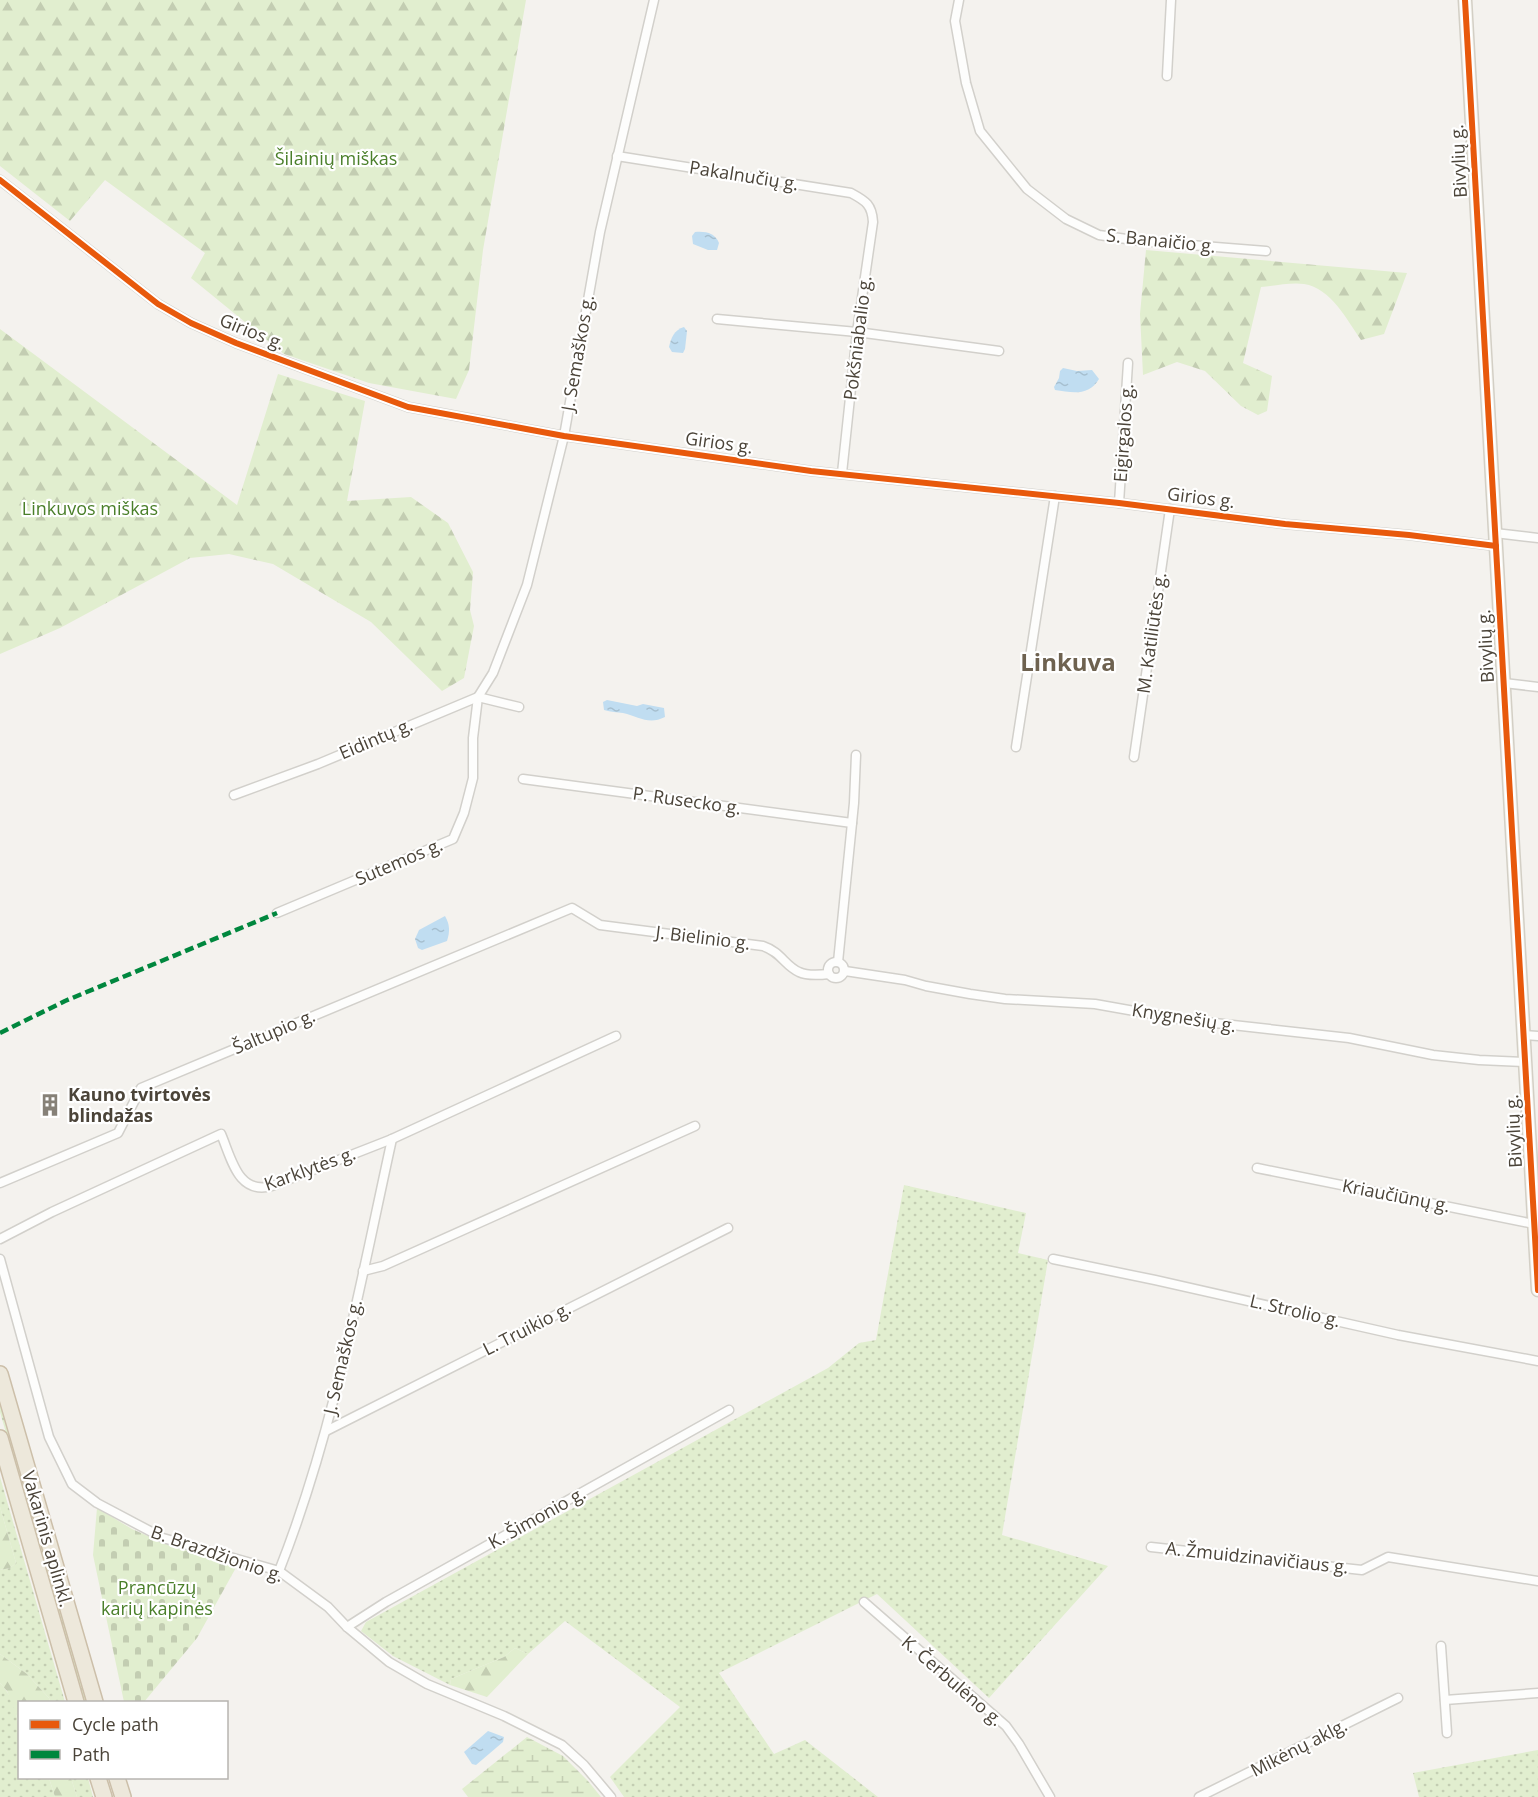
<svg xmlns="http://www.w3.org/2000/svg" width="1538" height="1797" font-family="'Open Sans',sans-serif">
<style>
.grass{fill:url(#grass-dots)}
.forest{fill:url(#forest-firs)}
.wetland{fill:url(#wetland-marsh)}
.cemetery{fill:url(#cemetery-stones)}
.water{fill:url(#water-ripples)}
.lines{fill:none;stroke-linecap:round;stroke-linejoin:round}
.street-casing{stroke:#d2d0cb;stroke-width:11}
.secondary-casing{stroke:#d3cfc5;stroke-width:15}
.highway-casing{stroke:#ccbfa9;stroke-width:18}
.street{stroke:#fdfdfc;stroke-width:8}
.secondary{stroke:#f7f6f1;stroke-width:12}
.highway{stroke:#ede8db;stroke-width:15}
.quiet{stroke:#00873e;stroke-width:4.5;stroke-dasharray:9 4.5;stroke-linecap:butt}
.cycleway-casing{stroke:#fff;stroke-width:10}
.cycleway{stroke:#e8590c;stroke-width:6}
.labels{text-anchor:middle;stroke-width:4.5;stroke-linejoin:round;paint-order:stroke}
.park-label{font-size:18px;fill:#4a7f2a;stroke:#fff}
.street-label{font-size:18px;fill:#4b4439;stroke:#fff}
.poi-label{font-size:18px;font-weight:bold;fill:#4b4439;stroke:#fff;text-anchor:start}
.district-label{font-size:24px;font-weight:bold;fill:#6e6250;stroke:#fff}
</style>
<defs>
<pattern id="grass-dots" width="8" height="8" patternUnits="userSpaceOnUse" patternTransform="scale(1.5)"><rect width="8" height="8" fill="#e1eecf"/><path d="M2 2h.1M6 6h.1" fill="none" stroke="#c3cdb2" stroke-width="1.8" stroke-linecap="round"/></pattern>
<pattern id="forest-firs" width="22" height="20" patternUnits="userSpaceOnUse" patternTransform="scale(1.5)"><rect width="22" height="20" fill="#e1eecf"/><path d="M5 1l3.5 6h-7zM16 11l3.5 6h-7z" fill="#c3cdb2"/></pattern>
<pattern id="wetland-marsh" width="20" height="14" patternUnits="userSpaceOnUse" patternTransform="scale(1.5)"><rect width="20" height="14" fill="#e1eecf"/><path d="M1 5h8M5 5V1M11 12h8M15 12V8" fill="none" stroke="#c3cdb2"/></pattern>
<pattern id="cemetery-stones" width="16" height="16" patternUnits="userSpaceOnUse" patternTransform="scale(1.5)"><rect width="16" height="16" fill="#e1eecf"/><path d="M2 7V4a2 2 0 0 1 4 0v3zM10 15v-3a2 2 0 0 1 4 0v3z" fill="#c3cdb2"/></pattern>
<pattern id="water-ripples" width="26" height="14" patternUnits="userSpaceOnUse" patternTransform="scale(1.5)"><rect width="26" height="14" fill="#c0ddf1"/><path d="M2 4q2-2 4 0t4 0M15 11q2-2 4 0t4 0" fill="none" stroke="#a6bfcf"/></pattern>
</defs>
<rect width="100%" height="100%" fill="#f4f2ee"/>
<g class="grass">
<polygon points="904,1185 1026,1213 1018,1253 1048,1260 1002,1535 1108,1566 989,1698 877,1594 719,1673 774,1754 805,1740 878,1797 624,1797 610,1777 680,1707 565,1621 528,1654 515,1648 504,1657 451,1679 450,1685 393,1656 361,1631 366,1622 828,1368 859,1343 876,1340"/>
<polygon points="0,1392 89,1702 83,1702 0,1412"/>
<polygon points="0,1477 65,1702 50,1702 49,1698 27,1674 0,1654 0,1570 10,1568 16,1563 0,1507"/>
<path d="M0,1683C24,1708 19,1746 20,1778H49L55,1797H0Z"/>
<polygon points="1538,1750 1538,1797 1419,1797 1413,1773"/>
<polygon points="71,1778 88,1778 93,1797 77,1797"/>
</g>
<g class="forest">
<polygon points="0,0 526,0 483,250 469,370 456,399 369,383 284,354 191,278 205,253 105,180 70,221 0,166"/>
<path d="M1146,250L1407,273L1384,334L1361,340C1347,320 1331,288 1304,284C1291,282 1274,286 1261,287L1243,363L1272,376L1267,411L1258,415L1241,406L1205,371L1177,362L1143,375L1140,314Z"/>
<polygon points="0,329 237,505 278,374 365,401 347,501 411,497 448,523 473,572 470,610 474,626 464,678 442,691 371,622 273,564 229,554 190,558 60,628 0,654"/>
<polygon points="0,1507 16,1563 10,1568 0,1570"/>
<polygon points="515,1648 528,1654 487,1697 450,1685 451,1679 504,1657"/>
<polygon points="0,1654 27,1674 49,1698 50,1702 20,1702 19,1722 7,1691 0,1683"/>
<polygon points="49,1778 71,1778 77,1797 55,1797"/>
</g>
<polygon class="wetland" points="527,1737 563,1756 588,1781 601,1797 468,1797 462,1789"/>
<polygon class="cemetery" points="97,1508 132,1529 166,1544 238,1564 197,1638 144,1702 124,1702 93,1555"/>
<g class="water">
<path d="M695,232C706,231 715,233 719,243L717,250H708L693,244L692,236Z"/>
<path d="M684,327L687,331L685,349L683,353L672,352L669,347C671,338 674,330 684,327Z"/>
<path d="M1063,368L1077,371L1092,370L1099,379C1089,396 1073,393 1055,390L1054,387L1059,378L1060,371Z"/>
<path d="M607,700L637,706L643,704L664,708L665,717C649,725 639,717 623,713C617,712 611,712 604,710L603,702Z"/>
<path d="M445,916C450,925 450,931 447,941L422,950L418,948L415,939L419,930Z"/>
<polygon points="488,1731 504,1737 503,1742 476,1765 472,1764 464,1752"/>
</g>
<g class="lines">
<g class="street-casing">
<g id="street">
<polyline points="959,0 955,21 966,83 980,131 1027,189 1066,219 1099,235 1140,241 1266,251"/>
<polyline points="1167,76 1171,0"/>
<path d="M617,156L851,193C866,201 872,205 873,222L857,332L842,473"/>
<polyline points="0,180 158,304 191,323 236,343 408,407 564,436 811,471 1119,503 1285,524 1409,535 1496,546"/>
<polyline points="717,319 857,332 999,351"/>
<polyline points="1119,503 1128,363"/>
<polyline points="1495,533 1538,538"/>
<polyline points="1504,683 1538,687"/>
<polyline points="1016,747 1055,496"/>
<polyline points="1134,757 1170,509"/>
<polyline points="523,779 852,823"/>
<polyline points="234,795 318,764 478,697 519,707"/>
<polyline points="277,913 453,839 464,813 473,778 473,738 478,697 493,673 527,585 564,436 600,232 654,0"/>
<circle cx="836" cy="970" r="8"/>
<polyline points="838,962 854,803 856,755"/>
<polyline points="845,971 905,980 926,986 970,994 1005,999 1095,1004 1179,1019 1349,1038 1433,1055 1479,1060 1524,1062"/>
<polyline points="1523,1035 1538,1036"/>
<polyline points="1257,1168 1534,1224"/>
<path d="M0,1183L118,1133L141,1088L572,908L600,925L763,946C781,952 785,966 799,972C807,976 820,975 829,974"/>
<path d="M0,1239L52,1212L221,1134C232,1160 238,1195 272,1186L392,1139L616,1036"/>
<polyline points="0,1259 49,1437 72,1484 97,1503 163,1538 279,1571 328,1607 347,1627 389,1662 427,1684 504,1716 562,1745 584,1765 611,1797"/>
<polyline points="1053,1259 1155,1280 1398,1335 1538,1361"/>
<polyline points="363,1271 383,1266 695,1126"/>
<polyline points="326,1431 728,1228"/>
<polyline points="1151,1547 1362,1570 1388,1557 1538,1581"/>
<path d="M279,1571C334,1432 360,1284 392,1139"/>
<polyline points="864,1602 1006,1726 1019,1744 1050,1797"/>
<polyline points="347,1627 386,1602 729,1410"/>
<polyline points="1441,1646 1447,1733"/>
<polyline points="1445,1700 1538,1693"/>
<polyline points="1199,1797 1398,1698"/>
</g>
</g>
<g class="secondary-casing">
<polyline id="secondary" points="1465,0 1538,1290"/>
</g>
<g class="highway-casing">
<g id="highway">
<polyline points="0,1374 95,1702"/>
<polyline points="0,1438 76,1702"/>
<polyline points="98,1778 104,1797"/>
<polyline points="117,1778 123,1797"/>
</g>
</g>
<use href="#street" class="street"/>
<use href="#secondary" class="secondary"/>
<use href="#highway" class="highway"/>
<polyline class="quiet" points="0,1033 65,1001 277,913"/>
<g class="cycleway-casing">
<g id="cycleway">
<polyline points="1465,0 1538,1290"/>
<polyline points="0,180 158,304 191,323 236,343 408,407 564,436 811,471 1119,503 1285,524 1409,535 1496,546"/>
</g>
</g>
<use href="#cycleway" class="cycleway"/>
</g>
<defs>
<g id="building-bare" transform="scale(1.8)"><path d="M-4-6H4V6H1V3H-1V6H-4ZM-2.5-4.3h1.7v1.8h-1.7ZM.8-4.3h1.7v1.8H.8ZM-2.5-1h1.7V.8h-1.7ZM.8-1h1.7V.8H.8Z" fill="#868178" stroke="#fff" stroke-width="2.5" paint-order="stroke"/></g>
</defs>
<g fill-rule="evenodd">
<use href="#building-bare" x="50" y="1105"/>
</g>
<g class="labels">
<g class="park-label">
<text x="336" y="165">Šilainių miškas</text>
<text x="90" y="515">Linkuvos miškas</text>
<text x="157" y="1594">Prancūzų<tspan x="157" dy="21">karių kapinės</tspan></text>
</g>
<g class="street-label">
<text transform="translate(1459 161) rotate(-93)" y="6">Bivylių g.</text>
<text transform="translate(744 176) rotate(9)" y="6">Pakalnučių g.</text>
<text transform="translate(1161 241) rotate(6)" y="6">S. Banaičio g.</text>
<text transform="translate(252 332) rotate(22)" y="6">Girios g.</text>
<text transform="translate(858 338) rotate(-83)" y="6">Pokšniabalio g.</text>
<text transform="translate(578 353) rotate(-80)" y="6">J. Semaškos g.</text>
<text transform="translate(1124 433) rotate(-86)" y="6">Eigirgalos g.</text>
<text transform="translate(719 443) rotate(8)" y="6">Girios g.</text>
<text transform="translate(1201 498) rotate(7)" y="6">Girios g.</text>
<text transform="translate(1152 633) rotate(-82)" y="6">M. Katiliūtės g.</text>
<text transform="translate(1486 646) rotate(-93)" y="6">Bivylių g.</text>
<text transform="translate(376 739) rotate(-23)" y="6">Eidintų g.</text>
<text transform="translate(687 801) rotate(8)" y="6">P. Rusecko g.</text>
<text transform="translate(399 862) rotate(-23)" y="6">Sutemos g.</text>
<text transform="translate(703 938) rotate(7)" y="6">J. Bielinio g.</text>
<text transform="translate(1184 1018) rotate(9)" y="6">Knygnešių g.</text>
<text transform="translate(274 1032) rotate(-23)" y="6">Šaltupio g.</text>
<text transform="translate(1514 1131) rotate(-93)" y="6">Bivylių g.</text>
<text transform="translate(310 1169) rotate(-20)" y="6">Karklytės g.</text>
<text transform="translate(1396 1196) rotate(11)" y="6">Kriaučiūnų g.</text>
<text transform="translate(1295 1311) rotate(13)" y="6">L. Strolio g.</text>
<text transform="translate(527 1329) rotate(-27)" y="6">L. Truikio g.</text>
<text transform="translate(343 1357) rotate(-77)" y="6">J. Semaškos g.</text>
<text transform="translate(537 1518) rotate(-29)" y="6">K. Šimonio g.</text>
<text transform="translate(47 1539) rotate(74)" y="6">Vakarinis aplinkl.</text>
<text transform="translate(217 1554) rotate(19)" y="6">B. Brazdžionio g.</text>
<text transform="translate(1257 1558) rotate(6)" y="6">A. Žmuidzinavičiaus g.</text>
<text transform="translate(952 1681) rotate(41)" y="6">K. Čerbulėno g.</text>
<text transform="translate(1299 1748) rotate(-27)" y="6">Mikėnų aklg.</text>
</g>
<g class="poi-label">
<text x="68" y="1101">Kauno tvirtovės<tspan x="68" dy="21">blindažas</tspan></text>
</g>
<g class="district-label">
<text x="1068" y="671">Linkuva</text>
</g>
</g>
<rect x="18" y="1701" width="210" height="78" fill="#ffffff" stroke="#b7b4b0" stroke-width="1.5"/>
<rect x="30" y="1720" width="30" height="9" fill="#e8590c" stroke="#b7b4b0" stroke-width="1.5"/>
<text x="72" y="1731" font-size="18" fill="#4b4439">Cycle path</text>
<rect x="30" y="1750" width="30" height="9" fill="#00873e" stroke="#b7b4b0" stroke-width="1.5"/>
<text x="72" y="1761" font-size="18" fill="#4b4439">Path</text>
</svg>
